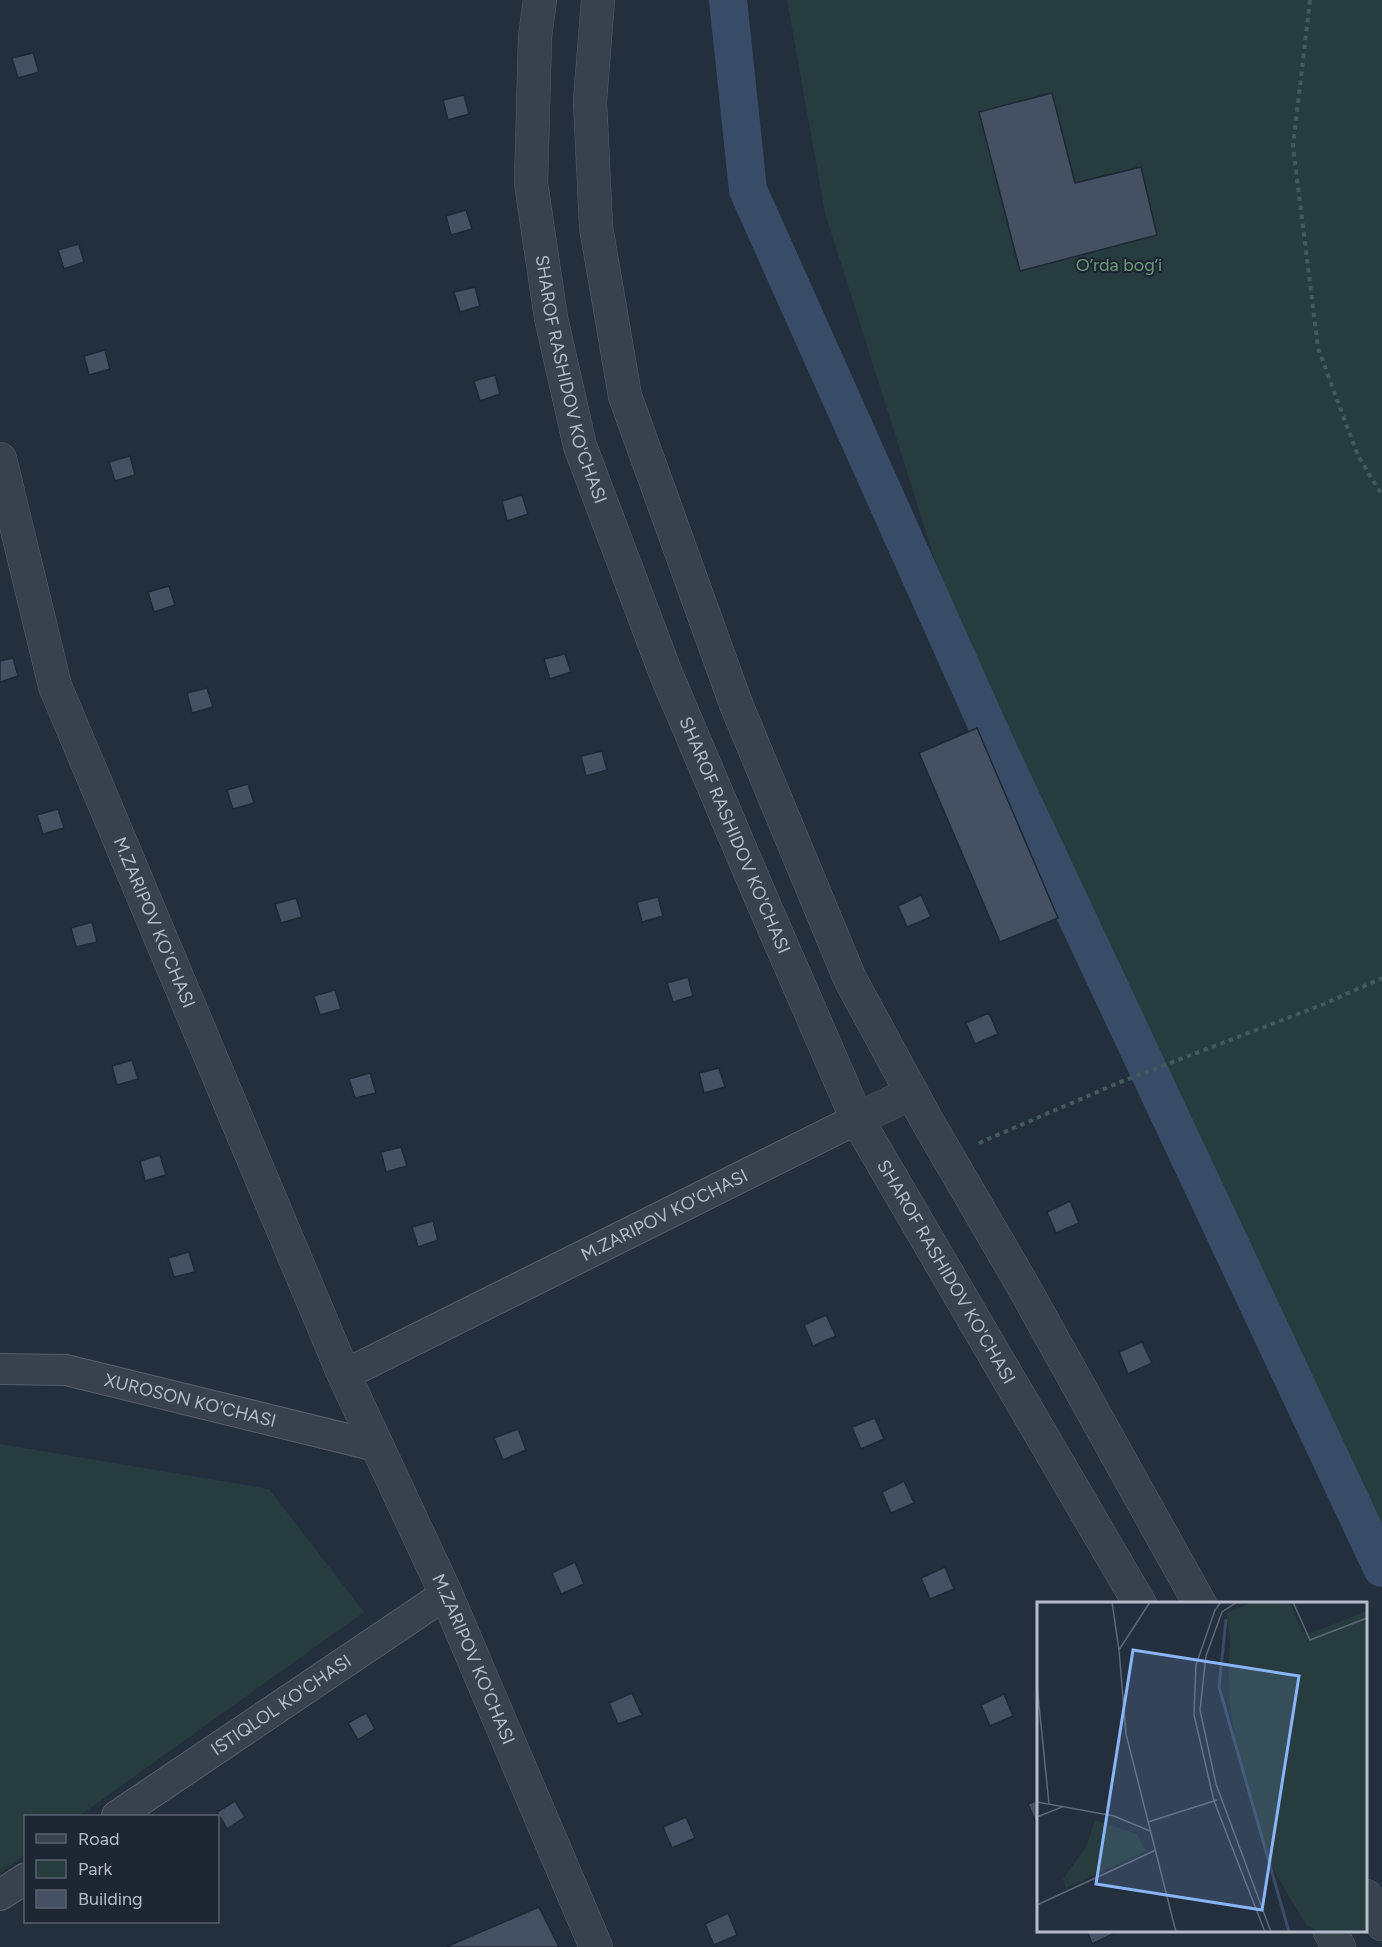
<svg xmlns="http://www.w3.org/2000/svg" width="1382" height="1947" font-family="Figtree,sans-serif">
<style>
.green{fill:#263c3f}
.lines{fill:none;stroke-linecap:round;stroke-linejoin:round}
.canal{stroke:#394c67;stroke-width:38}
.building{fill:#455162;stroke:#1f2835;stroke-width:1.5}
.minor-casing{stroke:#565f6c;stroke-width:32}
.tertiary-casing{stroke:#565f6c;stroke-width:34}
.path{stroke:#44595c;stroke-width:4;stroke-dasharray:4.5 4.5;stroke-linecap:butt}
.minor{stroke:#38414e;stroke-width:30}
.tertiary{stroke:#38414e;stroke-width:33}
.labels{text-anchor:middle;stroke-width:4.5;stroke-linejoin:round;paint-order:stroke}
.park-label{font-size:18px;fill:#6b9a76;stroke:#1d2633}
.street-label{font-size:18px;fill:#b4bcc9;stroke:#1d2633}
.inset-river{fill:none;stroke:#394c67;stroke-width:3}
.inset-road{fill:none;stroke:#5e6776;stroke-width:1.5}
.view{fill:#8ab4f8;fill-opacity:0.15;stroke:#8ab4f8;stroke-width:3}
.inset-edge{fill:none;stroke:#b4bcc9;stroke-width:3}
</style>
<rect width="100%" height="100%" fill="#242f3e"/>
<g class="green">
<polygon points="787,0 1382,0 1382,1533 1199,1146 1086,922 969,668 825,213"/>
<polygon points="0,1444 269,1489 364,1612 79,1816 26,1816 25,1855 0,1873"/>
</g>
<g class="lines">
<polyline class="canal" points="728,0 748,190 996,745 1382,1568"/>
</g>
<g class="building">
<polygon points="33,53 39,72 18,78 12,58"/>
<polygon points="1052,93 1075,183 1141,167 1157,235 1020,271 979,112"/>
<polygon points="464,95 469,114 448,120 443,100"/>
<polygon points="466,210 472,229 451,235 446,216"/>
<polygon points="79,244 84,262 64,269 58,250"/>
<polygon points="475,287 480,306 460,312 454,292"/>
<polygon points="105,350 110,369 89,375 84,356"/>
<polygon points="495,375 500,394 480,401 474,381"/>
<polygon points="130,456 135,475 115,481 109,462"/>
<polygon points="522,495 528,514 507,521 502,501"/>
<polygon points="169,586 175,605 154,612 148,592"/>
<polygon points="565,654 571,672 550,679 544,659"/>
<polygon points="13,658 18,676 0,682 0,661"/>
<polygon points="207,688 213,707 192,713 187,693"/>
<polygon points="977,728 1058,918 1000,942 919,753"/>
<polygon points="602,751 607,770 586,776 581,756"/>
<polygon points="248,784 254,803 233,809 227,790"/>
<polygon points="58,809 64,828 43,834 37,815"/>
<polygon points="921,895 931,917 907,927 898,906"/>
<polygon points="658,897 663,916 642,922 637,902"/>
<polygon points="296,898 302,917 281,923 275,904"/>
<polygon points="92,922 97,942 76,947 71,928"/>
<polygon points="688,977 693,996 673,1002 667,983"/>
<polygon points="335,990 341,1009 320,1015 314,996"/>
<polygon points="989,1013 998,1034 975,1044 966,1023"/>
<polygon points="132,1060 138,1079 117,1085 112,1066"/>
<polygon points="719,1068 725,1087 704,1093 699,1073"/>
<polygon points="370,1073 376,1093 355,1098 349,1079"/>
<polygon points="401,1147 407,1166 386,1172 381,1152"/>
<polygon points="160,1155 166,1175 145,1181 140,1161"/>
<polygon points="1070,1201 1079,1223 1056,1233 1047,1212"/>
<polygon points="433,1221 438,1240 418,1247 412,1227"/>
<polygon points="189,1252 195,1272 174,1277 168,1258"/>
<polygon points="826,1315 836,1336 813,1346 804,1325"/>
<polygon points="1142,1342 1152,1363 1128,1374 1119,1352"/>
<polygon points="875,1418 884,1439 861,1449 852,1427"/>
<polygon points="518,1429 526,1450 503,1460 494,1438"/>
<polygon points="904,1481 914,1503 891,1513 882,1492"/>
<polygon points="575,1562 584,1584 561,1594 552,1573"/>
<polygon points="945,1567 954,1589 930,1599 921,1578"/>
<polygon points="632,1693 642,1715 618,1724 609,1703"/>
<polygon points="1004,1694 1013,1716 990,1726 981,1705"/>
<polygon points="366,1713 375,1729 358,1740 348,1723"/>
<polygon points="1038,1800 1038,1825 1037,1825 1028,1804"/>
<polygon points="235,1801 245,1817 227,1829 217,1812"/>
<polygon points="686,1817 695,1838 672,1848 663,1827"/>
<polygon points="539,1907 559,1947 446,1947"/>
<polygon points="728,1913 737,1935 714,1945 705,1924"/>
<polygon points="1087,1930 1114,1930 1115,1933 1092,1944"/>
</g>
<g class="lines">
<g class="minor-casing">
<g id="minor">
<path id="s1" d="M0,1369L66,1370L376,1446"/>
<path id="s2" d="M344,1375L857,1119"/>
<path id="s3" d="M117,1816L446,1594"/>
<polyline points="0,1895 26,1878"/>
</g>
</g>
<g class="tertiary-casing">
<g id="tertiary">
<path id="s4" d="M540,0L535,37L531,183L551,318L580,446L666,674L762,900L857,1119L1140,1604"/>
<polyline points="598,0 590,101 596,227 625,396 736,704 850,979 926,1119 1022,1284 1200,1604"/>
<path id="s5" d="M0,459L55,686L344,1375L446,1594L596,1947"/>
<polyline points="857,1119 912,1093"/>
<polyline points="1366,1896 1382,1924"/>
<polyline points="1329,1930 1339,1947"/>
</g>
</g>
<g class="path">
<polyline points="1310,0 1293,146 1318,348 1358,456 1382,495"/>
<polyline points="979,1143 1118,1083 1324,1004 1382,978"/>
</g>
<use href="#minor" class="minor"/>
<use href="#tertiary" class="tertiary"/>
</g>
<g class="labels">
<g class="park-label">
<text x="1119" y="271">O’rda bog’i</text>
</g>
<g class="street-label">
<text dy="6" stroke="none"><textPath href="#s4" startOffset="384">SHAROF RASHIDOV KO'CHASI</textPath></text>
<text dy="6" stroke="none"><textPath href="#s4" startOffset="870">SHAROF RASHIDOV KO'CHASI</textPath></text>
<text dy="6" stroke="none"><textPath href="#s5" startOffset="490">M.ZARIPOV KO'CHASI</textPath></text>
<text dy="6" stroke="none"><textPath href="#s2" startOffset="358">M.ZARIPOV KO'CHASI</textPath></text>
<text dy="6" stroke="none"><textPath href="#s4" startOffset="1356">SHAROF RASHIDOV KO'CHASI</textPath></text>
<text dy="6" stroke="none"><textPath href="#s1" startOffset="194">XUROSON KO'CHASI</textPath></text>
<text dy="6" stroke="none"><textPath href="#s5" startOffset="1293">M.ZARIPOV KO'CHASI</textPath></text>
<text dy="6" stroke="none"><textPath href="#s3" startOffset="198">ISTIQLOL KO'CHASI</textPath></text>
</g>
</g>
<g transform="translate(1037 1602)">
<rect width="330" height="330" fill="#242f3e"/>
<path d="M216,0H253L265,30L273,31L330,9V330H282L269,323L233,262L199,147L191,89L193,34L189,11ZM58,218L100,232L109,249L29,286L26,277L49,245Z" fill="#263c3f"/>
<path class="inset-river" d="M189,17L182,85L252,330"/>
<path class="inset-road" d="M75,0L82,48M113,0L82,48L89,132L139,330M184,0L178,8L159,63L157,113L177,199L228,330M200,0L185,10L169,54L163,108L179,182L234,330M256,0L273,38L330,16M0,83L12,202M0,200L77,214L113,229M0,215L25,205M111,220L180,198M0,303L119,248"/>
<path class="view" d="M96,48L262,74L225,308L59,282Z"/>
<rect width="330" height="330" class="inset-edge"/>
</g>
<rect x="24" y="1815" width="195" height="108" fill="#1d2633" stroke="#59626f" stroke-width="1.5"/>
<rect x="36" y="1834" width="30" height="9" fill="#38414e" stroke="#59626f" stroke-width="1.5"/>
<text x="78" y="1845" font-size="18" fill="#b4bcc9">Road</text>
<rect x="36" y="1860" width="30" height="18" fill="#263c3f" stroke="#59626f" stroke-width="1.5"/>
<text x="78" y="1875" font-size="18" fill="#b4bcc9">Park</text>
<rect x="36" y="1890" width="30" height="18" fill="#455162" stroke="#59626f" stroke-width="1.5"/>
<text x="78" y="1905" font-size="18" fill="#b4bcc9">Building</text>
</svg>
